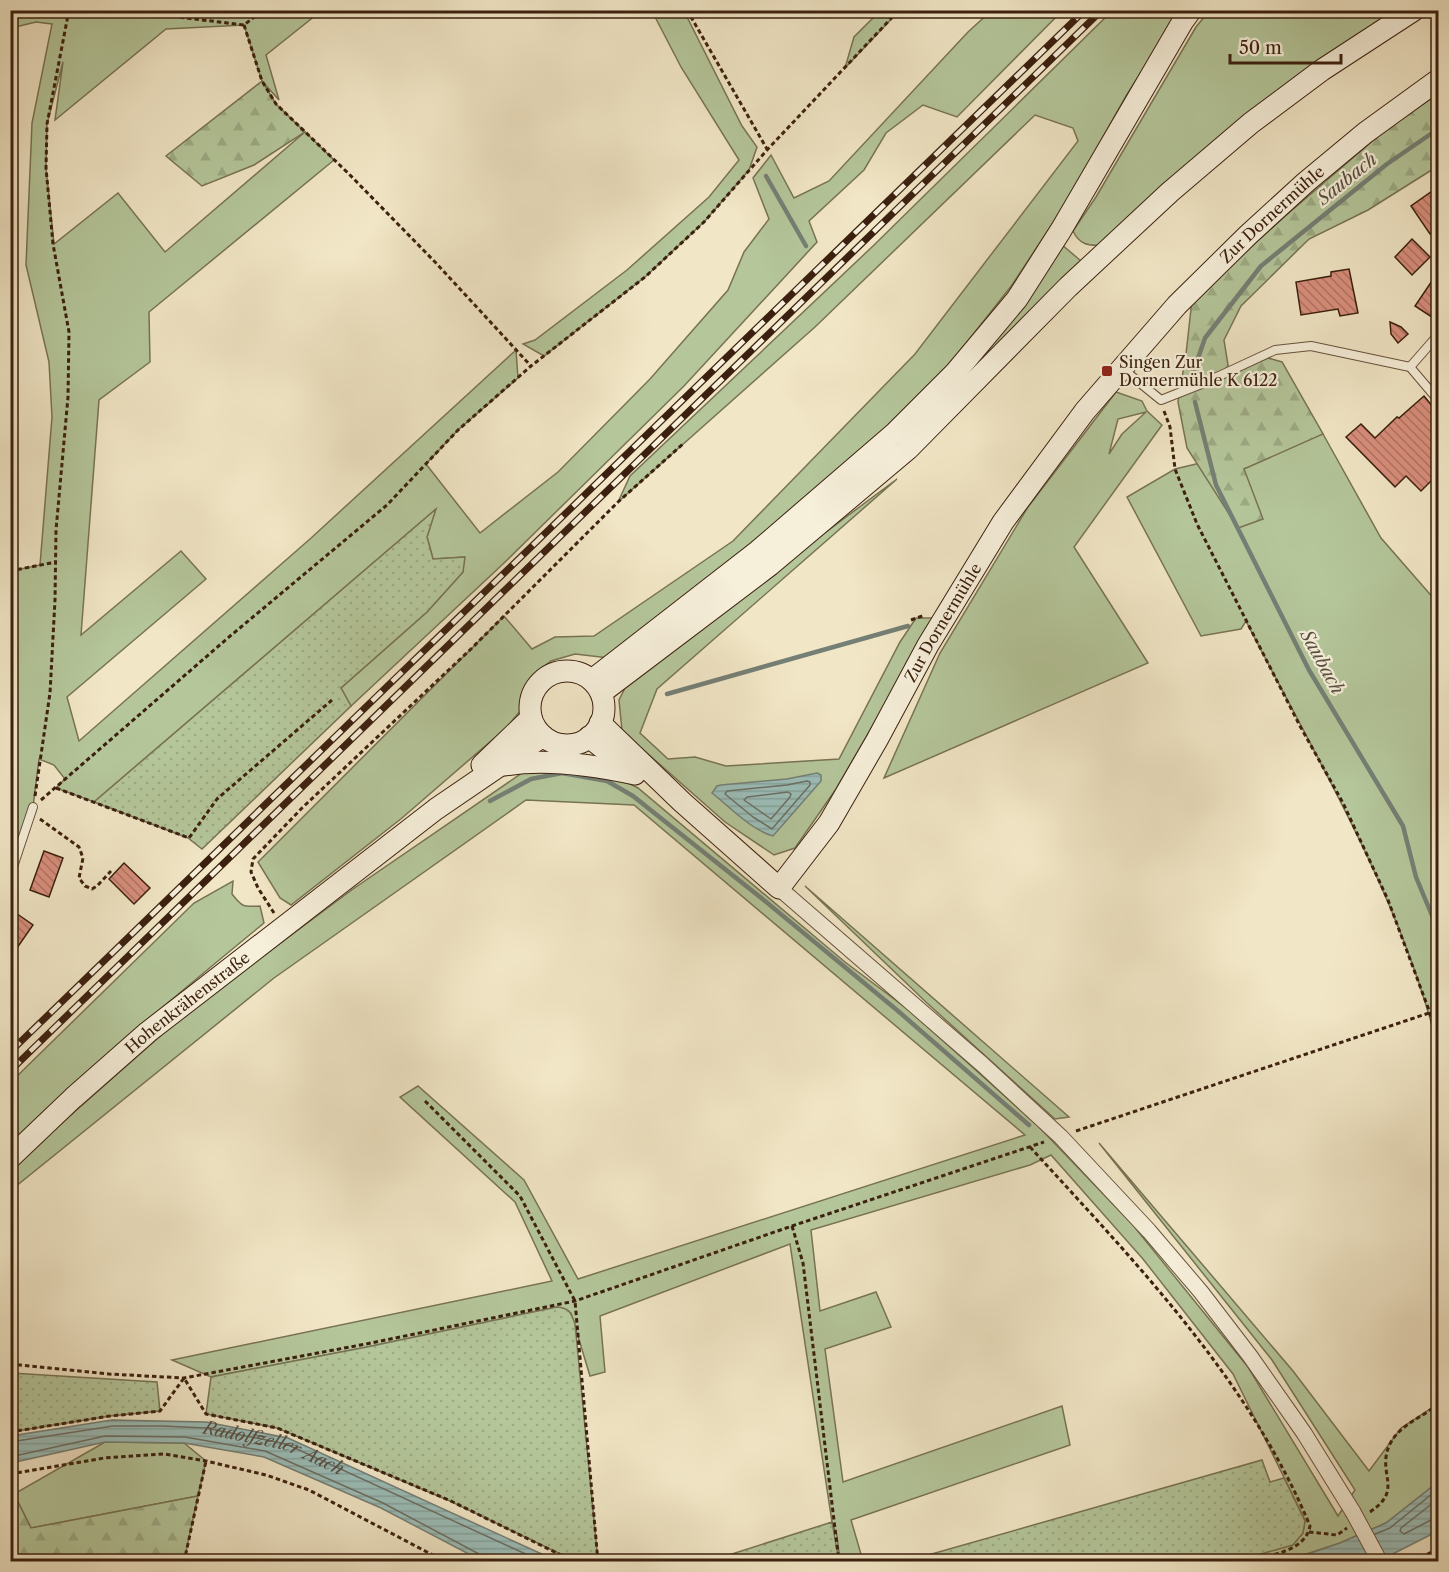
<svg xmlns="http://www.w3.org/2000/svg" width="1449" height="1572" font-family="'Libre Caslon Text',serif">
<style>
.grass{fill:#b4c69a;stroke:#787354;stroke-width:1.5;fill-rule:evenodd}
.forest{fill:url(#forest-firs);stroke:#787354;stroke-width:1.5}
.garden{fill:url(#garden-dots);stroke:#787354;stroke-width:1.5}
.water{fill:url(#water-rules);stroke:#757f75;stroke-width:1.5}
.lines{fill:none;stroke-linecap:round;stroke-linejoin:round}
.shore{stroke:#6c6f64;stroke-width:1.5}
.stream{stroke:#757f75;stroke-width:4.5}
.building{fill:url(#building-back-hatch);stroke:#3c200f;stroke-width:1.5}
.lane-casing{stroke:#69523d;stroke-width:10}
.street-casing{stroke:#69523d;stroke-width:17}
.secondary-casing{stroke:#3c200f;stroke-width:23}
.path{stroke:#3c200f;stroke-width:3;stroke-dasharray:4.5 3;stroke-linecap:butt}
.lane{stroke:#f6efda;stroke-width:8}
.street{stroke:#f6efda;stroke-width:15}
.secondary{stroke:#f6efda;stroke-width:21}
.rail-casing{stroke:#3c200f;stroke-width:7}
.rail{stroke:#f6efda;stroke-width:4.5;stroke-dasharray:14;stroke-linecap:butt}
.street-bridge-casing{stroke:#69523d;stroke-width:17;stroke-linecap:butt}
.street-bridge{stroke:#f6efda;stroke-width:15}
.poi-dot{fill:#8f2418;stroke:#f6efda;stroke-width:2}
.labels{text-anchor:middle;stroke-width:4.5;stroke-linejoin:round;paint-order:stroke}
.street-label{font-size:16px;fill:#3c200f;stroke:#f6efda}
.poi-label{font-size:16px;fill:#3c200f;stroke:#f6efda;text-anchor:start}
.water-label{font-size:18px;font-style:italic;fill:#584f42;stroke:#f6efda}
</style>
<defs>
<pattern id="forest-firs" width="22" height="20" patternUnits="userSpaceOnUse" patternTransform="scale(1.5)"><rect width="22" height="20" fill="#b4c69a"/><path d="M5 1l3.5 6h-7zM16 11l3.5 6h-7z" fill="#9caa84"/></pattern>
<pattern id="garden-dots" width="8" height="8" patternUnits="userSpaceOnUse" patternTransform="scale(1.5)"><rect width="8" height="8" fill="#b4c69a"/><path d="M2 2h.1M6 6h.1" fill="none" stroke="#9caa84" stroke-width="1.8" stroke-linecap="round"/></pattern>
<pattern id="water-rules" width="6" height="5" patternUnits="userSpaceOnUse" patternTransform="scale(1.5)"><rect width="6" height="5" fill="#9bbeb9"/><path d="M0 2.5h6" fill="none" stroke="#86a39e"/></pattern>
<pattern id="building-back-hatch" width="6" height="6" patternUnits="userSpaceOnUse" patternTransform="scale(1.5)"><rect width="6" height="6" fill="#d98f7d"/><path d="M-1 5l2 2M0 0l6 6M5-1l2 2" fill="none" stroke="#b17465"/></pattern>
</defs>
<rect width="100%" height="100%" fill="#f1e6c6"/>
<filter id="stains"><feTurbulence type="fractalNoise" baseFrequency=".00333" numOctaves="4"/><feColorMatrix values="0 0 0 0 .2 0 0 0 0 .09 0 0 0 0 .02 0 0 0 .5 -.17"/></filter>
<radialGradient id="worn" r=".72"><stop offset=".6" stop-color="#630" stop-opacity="0"/><stop offset="1" stop-color="#630" stop-opacity=".3"/></radialGradient>
<g class="grass">
<polygon points="11,11 321,11 266,55 279,100 262,81 244,25 166,29 55,120 63,62 47,124 46,168 54,244 118,193 165,252 305,132 334,160 149,312 150,362 99,400 81,635 181,551 206,579 67,697 79,741 310,539 516,350 518,378 458,430 426,464 480,533 558,472 650,379 728,290 744,252 769,219 753,178 771,155 794,198 829,181 968,32 991,11 1062,11 957,117 923,105 886,133 864,170 809,221 817,242 684,386 503,564 351,706 341,688 427,612 463,572 464,557 433,559 427,537 435,510 94,802 56,788 65,779 54,765 39,759 33,807 16,864 11,855 11,571 40,565 52,417 49,362 26,265 32,123 52,24 36,22 11,28"/>
<polygon points="652,11 684,11 742,126 757,147 749,170 704,222 645,277 544,356 523,344 535,340 627,270 709,197 739,160 681,67"/>
<polygon points="880,11 899,11 845,68 854,37"/>
<polygon points="1112,11 1180,11 1126,96 1066,203 1012,285 949,365 862,453 609,658 575,654 551,661 531,677 521,710 506,728 402,818 291,905 280,898 258,862 504,616 532,649 555,637 594,636 733,541 915,354 1078,141 1073,128 1035,115 815,327 618,502 630,476 873,246"/>
<path d="M1209,11H1397L1307,68L1235,125L1101,245C1088,246 1079,244 1073,231L1096,197L1196,27Z"/>
<polygon points="1061,244 1081,261 996,348 978,362"/>
<path d="M1116,392L1142,401L1147,411L1162,425L1074,547L1148,663L884,778L940,653L1028,507ZM1146,412L1122,434L1109,454L1118,419Z"/>
<path d="M1323,434L1381,538L1435,600H1438V1008L1433,1011L1438,1010V1048C1400,895 1317,760 1246,621L1241,629L1201,636L1127,497L1175,469Z"/>
<polygon points="897,479 657,689 640,733 668,759 695,757 726,766 839,759 900,642 916,618 935,618 836,789 795,848 774,855 725,822 622,731 619,700 630,678"/>
<polygon points="553,768 617,777 638,788 845,962 910,1011 1038,1126 1132,1224 1248,1367 1338,1516 1355,1490 1272,1360 1099,1143 1293,1371 1369,1471 1401,1428 1438,1404 1438,1482 1386,1523 1340,1543 1285,1561 1236,1561 1293,1544 1303,1533 1305,1520 1233,1374 1143,1259 1051,1155 1030,1165 811,1230 820,1311 876,1292 891,1327 825,1349 843,1482 1062,1406 1070,1445 851,1520 863,1561 840,1561 837,1536 832,1522 790,1244 600,1316 605,1372 590,1376 571,1313 557,1307 367,1347 211,1377 172,1360 552,1281 515,1202 400,1097 418,1086 524,1180 578,1279 1025,1135 634,805 526,800 274,978 15,1187 11,1193 11,1168 184,1015 353,889 522,773"/>
<path d="M233,881L232,894C242,907 243,907 260,906L264,923C178,994 91,1065 11,1144V1082L194,903Z"/>
<polygon points="805,886 1069,1117 1055,1119 927,1003"/>
<polygon points="105,1442 184,1443 206,1461 198,1496 31,1528 14,1494"/>
</g>
<g class="forest">
<polygon points="262,81 276,104 305,132 254,165 202,186 166,156"/>
<polygon points="1438,94 1438,166 1368,210 1309,239 1241,306 1224,340 1229,371 1261,356 1282,362 1323,434 1244,469 1263,519 1238,528 1187,448 1178,402 1186,354 1192,300 1284,217 1383,132"/>
<polygon points="14,1494 31,1528 198,1496 184,1561 11,1561 11,1495"/>
</g>
<g class="garden">
<polygon points="436,509 427,537 433,559 465,557 463,572 427,612 341,688 351,706 202,849 188,838 94,802"/>
<path d="M557,1307C569,1308 571,1312 575,1324L598,1561H575L450,1501L277,1428L206,1414L211,1377L367,1347Z"/>
<polygon points="11,1373 157,1382 160,1411 110,1416 11,1432"/>
<polygon points="1262,1460 1270,1482 1284,1478 1305,1521 1303,1533 1293,1545 1236,1561 907,1561"/>
<polygon points="832,1522 839,1561 710,1561"/>
</g>
<g class="water">
<path d="M817,773L821,775V781L773,836C751,830 730,807 712,793L717,786L721,785L787,779Z"/>
<polygon points="112,1420 206,1422 288,1438 557,1561 482,1561 381,1508 264,1457 184,1443 105,1442 11,1463 11,1436"/>
<polygon points="1438,1482 1438,1531 1379,1561 1285,1562 1340,1543 1386,1523"/>
</g>
<g class="lines">
<g class="shore">
<polygon points="807,781 810,782 810,785 772,829 753,817 725,794 727,791 787,785"/>
<polygon points="788,792 791,794 790,797 771,819 744,800 747,797"/>
<path id="s1" d="M10,1442L113,1426H162L206,1428L286,1444L543,1562"/>
<polyline points="10,1457 105,1436 185,1437 265,1451 383,1503 479,1554 483,1562"/>
<polyline points="1438,1499 1401,1528 1400,1531 1404,1534 1431,1520 1438,1519"/>
<polyline points="1375,1534 1390,1528 1438,1489"/>
</g>
<g class="stream">
<polyline points="766,176 806,246"/>
<polyline points="1194,370 1205,338 1261,266 1387,164 1438,129"/>
<polyline points="1195,402 1216,485 1309,670 1403,826 1416,877 1438,930"/>
<polyline points="667,694 908,626"/>
<polyline points="490,801 531,779 562,773 607,781 633,796 765,901 898,1011 1029,1125"/>
</g>
</g>
<g class="building">
<polygon points="1438,187 1438,228 1430,234 1411,206"/>
<polygon points="1412,239 1430,257 1412,275 1395,257"/>
<polygon points="1349,269 1358,313 1340,316 1338,309 1301,315 1296,282 1331,276 1331,272"/>
<polygon points="1438,272 1438,321 1415,306"/>
<polygon points="1390,322 1401,327 1408,334 1398,343 1391,334"/>
<polygon points="1424,396 1438,413 1438,474 1421,491 1406,476 1395,487 1346,437 1361,424 1375,438 1397,417 1399,418"/>
<polygon points="44,851 63,858 49,897 30,890"/>
<polygon points="124,863 150,888 134,904 109,879"/>
<polygon points="10,909 33,925 10,958"/>
</g>
<g class="lines">
<g class="lane-casing">
<g id="lane">
<polyline points="1410,367 1438,400"/>
<polyline points="1124,370 1161,400 1204,383 1275,350 1311,346 1410,367 1438,335"/>
<polyline points="10,876 33,807"/>
</g>
</g>
<g class="street-casing">
<polyline id="street" points="779,888 982,1064 1061,1137 1149,1231 1201,1292 1250,1356 1304,1433 1353,1512"/>
</g>
<g class="secondary-casing">
<g id="secondary">
<circle cx="567" cy="708" r="37"/>
<polyline points="592,680 758,551 895,433 955,373 1017,299 1061,230 1183,21 1191,10"/>
<polyline points="601,693 770,565 908,449 1068,287 1170,192 1251,123 1322,70 1414,10"/>
<path id="s2" d="M600,723L682,802L779,888L829,823L877,740L928,645L1003,522L1085,411L1177,305L1248,235L1306,182L1365,133L1438,80"/>
<polyline points="589,737 633,772"/>
<polyline points="482,765 531,718"/>
<path d="M505,765C546,758 594,765 635,774"/>
<path id="s3" d="M10,1158L73,1098L148,1032L436,809L543,736"/>
</g>
</g>
<g class="path">
<polyline points="120,10 244,25 263,10"/>
<polyline points="687,10 767,149"/>
<polyline points="244,25 262,81 276,104 348,173 436,263 531,366"/>
<polyline points="1164,411 1170,427 1175,469 1197,524 1300,726 1343,803 1388,900 1430,1013 1438,1048"/>
<polyline points="10,571 56,562"/>
<polyline points="911,620 925,615"/>
<polyline points="56,788 189,838 217,799 332,700"/>
<polyline points="35,796 50,693 55,600 56,530 68,397 69,332 53,244 46,168 47,124 69,10"/>
<polyline points="41,800 229,637 387,505 458,430 531,366 645,277 704,222 767,150 899,10"/>
<polyline points="40,819 79,847 83,858 79,878 85,886 92,889 97,886 111,871"/>
<polyline points="274,913 258,888 251,872 253,859 302,808 472,648 618,502 683,444"/>
<polyline points="425,1101 520,1196 575,1301 598,1562"/>
<polyline points="1076,1131 1438,1010"/>
<path d="M1030,1147C1135,1262 1249,1379 1310,1526C1305,1553 1267,1555 1245,1562"/>
<polyline points="792,1226 803,1263 839,1562"/>
<polyline points="10,1364 109,1374 184,1378 366,1344 575,1301 792,1226 1044,1142"/>
<polyline points="10,1432 110,1416 160,1411 184,1378 206,1414 277,1428 451,1501 575,1562"/>
<polyline points="10,1474 104,1458 164,1454 206,1461 266,1475 309,1490 446,1562"/>
<path d="M1370,1512C1404,1489 1377,1475 1389,1446C1398,1425 1422,1418 1438,1404"/>
<polyline points="1309,1532 1337,1535 1347,1528"/>
<polyline points="184,1562 206,1461"/>
<polyline points="1414,1562 1438,1548"/>
</g>
<use href="#lane" class="lane"/>
<use href="#street" class="street"/>
<use href="#secondary" class="secondary"/>
<g class="rail-casing">
<g id="rail">
<polyline points="10,1052 1085,10"/>
<polyline points="10,1071 1102,10"/>
</g>
</g>
<use href="#rail" class="rail"/>
<g class="street-bridge-casing">
<polyline id="street-bridge" points="1353,1512 1380,1562"/>
</g>
<use href="#street-bridge" class="street-bridge"/>
</g>
<rect class="poi-dot" x="1101" y="365" width="12" height="12" rx="3"/>
<g class="labels">
<g class="street-label">
<text dy="6" stroke="none"><textPath href="#s2" startOffset="1083">Zur Dornermühle</textPath></text>
<text dy="6" stroke="none"><textPath href="#s2" startOffset="556">Zur Dornermühle</textPath></text>
<text dy="6" stroke="none"><textPath href="#s3" startOffset="236">Hohenkrähenstraße</textPath></text>
</g>
<g class="poi-label">
<text x="1119" y="368">Singen Zur<tspan x="1119" dy="18">Dornermühle K 6122</tspan></text>
</g>
<g class="water-label">
<text transform="translate(1347 179) rotate(-39)" y="6">Saubach</text>
<text transform="translate(1322 662) rotate(61)" y="6">Saubach</text>
<text dy="6" stroke="none"><textPath href="#s1" startOffset="268">Radolfzeller Aach</textPath></text>
</g>
</g>
<rect width="1449" height="1572" fill="none" stroke="#f1e6c6" stroke-width="36"/>
<rect x="12" y="12" width="1425" height="1548" fill="none" stroke="#3c200f" stroke-width="3"/>
<rect x="18" y="18" width="1413" height="1536" fill="none" stroke="#3c200f" stroke-width="1.5"/>
<path d="M1230 54v9h111v-9" fill="none" stroke="#3c200f" stroke-width="3"/>
<text x="1239" y="54" font-size="18" fill="#3c200f" stroke="#f6efda" stroke-width="4.5" paint-order="stroke">50 m</text>
<rect width="100%" height="100%" filter="url(#stains)"/>
<rect width="100%" height="100%" fill="url(#worn)"/>
</svg>
